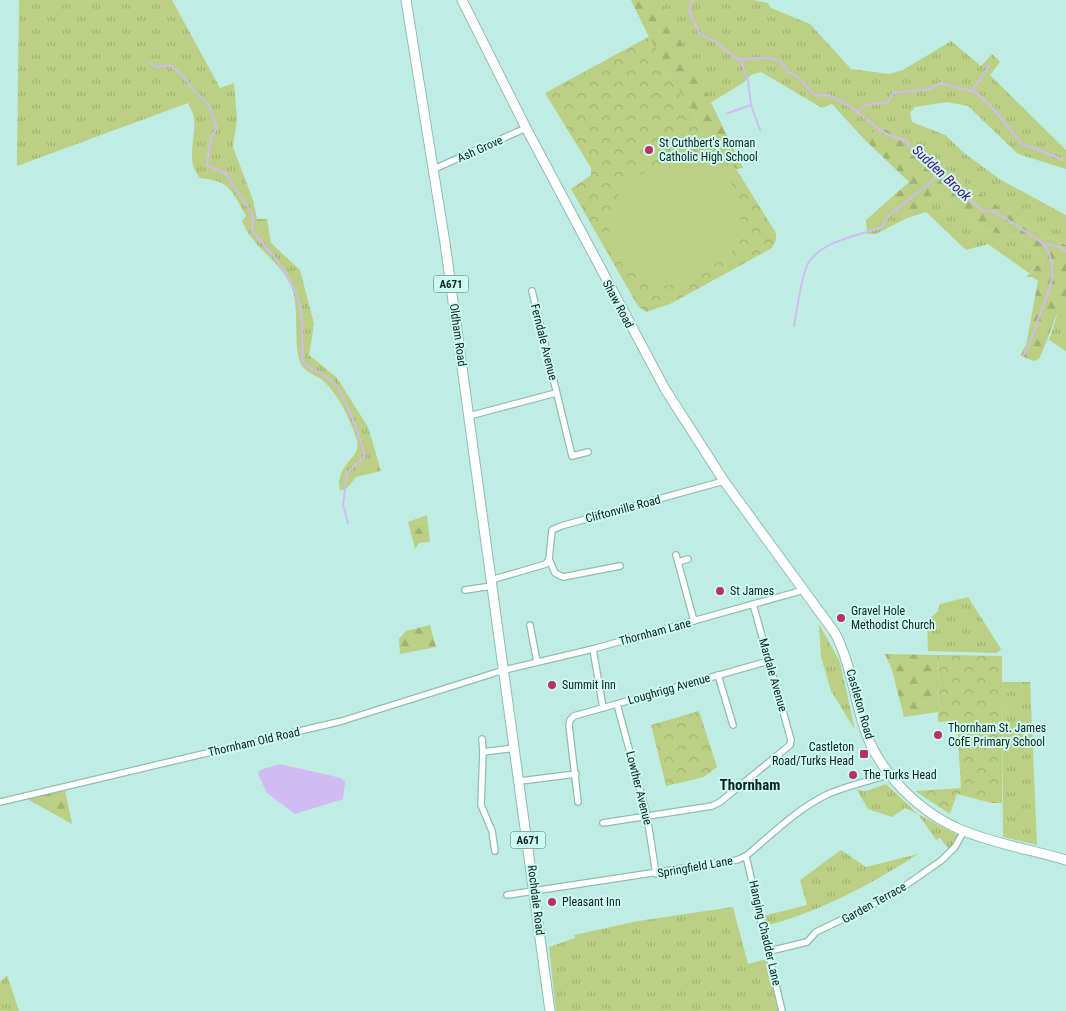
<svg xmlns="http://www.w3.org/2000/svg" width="1066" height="1011" font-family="'Roboto Condensed',sans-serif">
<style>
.grass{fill:url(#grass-tufts)}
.forest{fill:url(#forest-firs)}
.park{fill:url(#park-crowns)}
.pitch{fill:#bbd085}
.water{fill:#d0bbf4}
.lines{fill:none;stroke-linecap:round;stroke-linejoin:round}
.stream{stroke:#d0bbf4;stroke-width:2}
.street-casing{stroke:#8fbdb4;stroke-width:8}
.secondary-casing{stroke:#8fbdb4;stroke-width:11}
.primary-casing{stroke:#8fbdb4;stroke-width:11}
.street{stroke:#fff;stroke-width:5.5}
.secondary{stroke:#fff;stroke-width:9}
.primary{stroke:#fff;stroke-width:9}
.poi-dot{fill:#ba2f67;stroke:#ccfbf1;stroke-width:2}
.labels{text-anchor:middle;stroke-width:4;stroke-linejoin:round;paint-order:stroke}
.shield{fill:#ccfbf1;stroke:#48635e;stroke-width:1}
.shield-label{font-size:11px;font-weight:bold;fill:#10221f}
.poi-label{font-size:12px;fill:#10221f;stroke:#ccfbf1;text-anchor:start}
.street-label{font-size:12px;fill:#10221f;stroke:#ccfbf1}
.water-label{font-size:14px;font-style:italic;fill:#490e7c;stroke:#ccfbf1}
.quarter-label{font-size:15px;font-weight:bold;fill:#10221f;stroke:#ccfbf1}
</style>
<defs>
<pattern id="grass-tufts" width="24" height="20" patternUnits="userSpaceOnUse" patternTransform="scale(1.25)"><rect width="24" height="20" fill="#bbd085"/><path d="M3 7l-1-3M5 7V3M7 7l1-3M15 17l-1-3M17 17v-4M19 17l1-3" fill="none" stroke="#a0b272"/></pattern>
<pattern id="forest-firs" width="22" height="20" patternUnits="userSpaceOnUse" patternTransform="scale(1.25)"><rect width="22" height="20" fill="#bbd085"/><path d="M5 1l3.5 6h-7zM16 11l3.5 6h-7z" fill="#a0b272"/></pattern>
<pattern id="park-crowns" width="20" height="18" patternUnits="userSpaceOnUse" patternTransform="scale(1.25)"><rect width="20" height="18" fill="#bbd085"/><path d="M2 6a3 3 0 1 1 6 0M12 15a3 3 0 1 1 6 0" fill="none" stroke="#a0b272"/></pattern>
</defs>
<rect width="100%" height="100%" fill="#bfede4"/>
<g class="grass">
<path d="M19,0H172L220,88L234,83L237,119L233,147L253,200L257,219H267L271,243L300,270L314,324L309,355L337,378L368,427L381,471L356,477L347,488L340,491C335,462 362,459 357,441C351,420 338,393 321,379C315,375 306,372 302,366C293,352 299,311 293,291C283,262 253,249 242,221L246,216C231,190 231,181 200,178C184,159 197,139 194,117C193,113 190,107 188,103L17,166Z"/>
<path d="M661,0H754L768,3L771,8L810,24L851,69L889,74L903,70L951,41L981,66L992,54L1000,62L990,75L1066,150V169L1018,154L968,106L947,102L915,107L910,113L912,122L945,135L964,153L1001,180L1066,215V245C997,217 947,160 881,127L864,139L832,104L822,108L761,72L751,75L743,83L710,103Z"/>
<polygon points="939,195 968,219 988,231 1020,238 1039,253 1039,263 1029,273 988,244 966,250 926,212 926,202"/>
<polygon points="892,197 897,213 907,218 876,234 867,234 866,220"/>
<polygon points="1066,299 1066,351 1049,340 1060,306"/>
<polygon points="968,597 1001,649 997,653 928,651 927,621 938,611 940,604"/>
<polygon points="819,624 840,662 855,730 831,691 821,657"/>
<polygon points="1002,682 1030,682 1037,845 1003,837"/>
<polygon points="886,784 918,814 957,835 957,841 950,851 940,838 936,840 918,814 905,808 892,817 868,809 857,790 866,791"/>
<path d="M841,850L866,867L918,854C870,885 821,911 766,926L763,916L807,905L800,880Z"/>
<polygon points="733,907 748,964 767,959 779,1011 556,1011 549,947 575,938 574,935 638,921"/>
<polygon points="7,975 19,1011 0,1011 0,982"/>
</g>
<g class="forest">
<polygon points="631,0 661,0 743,168 736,169 701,133 690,104 669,78"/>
<path d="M881,127C947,160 997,217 1066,245V299C1055,311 1048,342 1039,359L1033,361L1020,355L1026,345L1038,281L1033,277H1026L1039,263V253L1020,238L988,231L968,219L939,195L926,202V212L907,218L897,213L892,197L909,182L864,139Z"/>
<polygon points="427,515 430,542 419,543 415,549 408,522"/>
<polygon points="430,625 436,647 400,654 399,639 406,631"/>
<polygon points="885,654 939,655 938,712 904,717 892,670"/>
<polygon points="65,790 72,824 27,799"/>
</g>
<g class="park">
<polygon points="650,36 669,78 690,104 701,133 736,169 776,233 776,240 772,248 670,304 646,312 638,306 571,189 591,175 591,168 545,93"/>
<polygon points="939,655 1002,656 1002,803 992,803 957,794 950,814 915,791 961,788 957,721 938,722"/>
<polygon points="699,711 717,767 704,777 666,786 651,725"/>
</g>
<polygon class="pitch" points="689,158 714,164 729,178 739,199 741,227 735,249 709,269 676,285 653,286 623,266 610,244 609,214 625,183 667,160"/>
<polygon class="water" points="280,764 341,778 345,782 343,799 295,814 267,793 258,774 260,770"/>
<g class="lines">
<g class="stream">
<path d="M693,0L689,11L700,35L713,40L739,60C755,58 782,52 787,72C790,73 796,75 798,77C811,87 808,99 828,95C837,99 848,105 856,111C875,125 882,136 907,141L908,146L923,156L928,165L983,211L996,212L1044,244L1061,247L1066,252"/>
<polyline points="741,60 748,81 751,105 760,130"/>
<path d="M148,62L157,67L170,65L183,76L197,94L209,105L217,128L211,137L207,165L226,174L253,215L252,231C273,254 296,280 301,312C303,328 302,345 303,362C312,371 323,373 332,381C344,391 361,441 365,456L347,473L343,505L348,523"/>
<polyline points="972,91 989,66"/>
<polyline points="857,111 867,105 888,102 893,93 930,89 940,83 975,92 991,106 1023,145 1032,147 1063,160"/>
<polyline points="728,113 751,105"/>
<path d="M794,326C797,311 801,274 809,262C824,240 858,236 882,227L888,216L937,177V173"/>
<path d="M1023,356C1031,344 1034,330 1039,317C1049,290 1061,271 1044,244"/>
</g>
<g class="street-casing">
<g id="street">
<polyline points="434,169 526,128"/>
<polyline points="532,291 572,456 588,452"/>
<polyline points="469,416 556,393"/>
<polyline points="676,555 694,621"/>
<polyline points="549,559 552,530 561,526 724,481"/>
<polyline points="678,562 688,559"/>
<polyline points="491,580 546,564 549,559 555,573 563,577 620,566"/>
<polyline points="465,590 492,586"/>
<polyline points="530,625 537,662"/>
<polyline points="593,649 603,708"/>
<polyline points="718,675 733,725"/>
<polyline points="617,704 647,816 656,874"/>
<polyline points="482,739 483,752"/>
<polyline points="520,781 576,774"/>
<polyline points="0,802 342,721 504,670 593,649 804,590"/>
<polyline points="578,802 569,725 570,720 574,716 769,661"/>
<polyline points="603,823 712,806 720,802 790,745 791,740 753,604"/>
<polyline points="495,851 492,831 481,805 483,752 515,748"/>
<polyline points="746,856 782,1011"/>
<path d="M507,895L737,860L746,856C771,835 795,811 824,796C844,786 868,782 890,774"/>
<polyline points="770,951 807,942 816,932 889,897 942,860 955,847 964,831"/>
</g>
</g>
<g class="secondary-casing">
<path id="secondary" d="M462,0L526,128L665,389L724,481L835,633C851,664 854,697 865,730C880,774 921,814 964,831C996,844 1032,850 1066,860"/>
</g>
<g class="primary-casing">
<polyline id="primary" points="406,0 445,243 550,1011"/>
</g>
<use href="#street" class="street"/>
<use href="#secondary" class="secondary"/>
<use href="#primary" class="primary"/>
</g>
<g class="poi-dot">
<circle cx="649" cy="150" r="5"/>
<circle cx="720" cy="591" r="5"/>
<circle cx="841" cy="618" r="5"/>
<circle cx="552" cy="685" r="5"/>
<circle cx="938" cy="735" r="5"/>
<rect x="859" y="749" width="10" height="10" rx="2.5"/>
<circle cx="853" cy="775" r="5"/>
<circle cx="552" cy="902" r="5"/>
</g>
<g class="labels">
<g class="shield">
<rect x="433.5" y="275.5" width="35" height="17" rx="4"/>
<rect x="510.5" y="831.5" width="35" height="17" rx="4"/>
</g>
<g class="shield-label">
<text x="451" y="288">A671</text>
<text x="528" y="844">A671</text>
</g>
<g class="poi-label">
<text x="659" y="147">St Cuthbert's Roman<tspan x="659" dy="14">Catholic High School</tspan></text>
<text x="730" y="595">St James</text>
<text x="851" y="615">Gravel Hole<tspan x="851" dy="14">Methodist Church</tspan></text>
<text x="562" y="689">Summit Inn</text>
<text x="948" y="732">Thornham St. James<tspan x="948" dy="14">CofE Primary School</tspan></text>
<text x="854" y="751" text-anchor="end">Castleton<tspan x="854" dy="14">Road/Turks Head</tspan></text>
<text x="863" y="779">The Turks Head</text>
<text x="562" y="906">Pleasant Inn</text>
</g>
<g class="street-label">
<text transform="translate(480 149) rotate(-24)" y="4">Ash Grove</text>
<text transform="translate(618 304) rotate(62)" y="4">Shaw Road</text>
<text transform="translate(458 335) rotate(82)" y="4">Oldham Road</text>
<text transform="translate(544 342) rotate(76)" y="4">Ferndale Avenue</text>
<text transform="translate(623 509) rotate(-15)" y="4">Cliftonville Road</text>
<text transform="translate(655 632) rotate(-15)" y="4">Thornham Lane</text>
<text transform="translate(773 675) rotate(74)" y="4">Mardale Avenue</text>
<text transform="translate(669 689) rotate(-16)" y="4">Loughrigg Avenue</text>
<text transform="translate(860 704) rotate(74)" y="4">Castleton Road</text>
<text transform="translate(254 742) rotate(-13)" y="4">Thornham Old Road</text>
<text transform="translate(639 788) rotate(76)" y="4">Lowther Avenue</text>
<text transform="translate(695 867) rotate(-10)" y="4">Springfield Lane</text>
<text transform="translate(536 900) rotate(83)" y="4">Rochdale Road</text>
<text transform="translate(874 903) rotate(-29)" y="4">Garden Terrace</text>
<text transform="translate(765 933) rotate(77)" y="4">Hanging Chadder Lane</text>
</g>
<g class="water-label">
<text transform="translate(942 173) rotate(43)" y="5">Sudden Brook</text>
</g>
<g class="quarter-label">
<text x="750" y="790">Thornham</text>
</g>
</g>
</svg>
